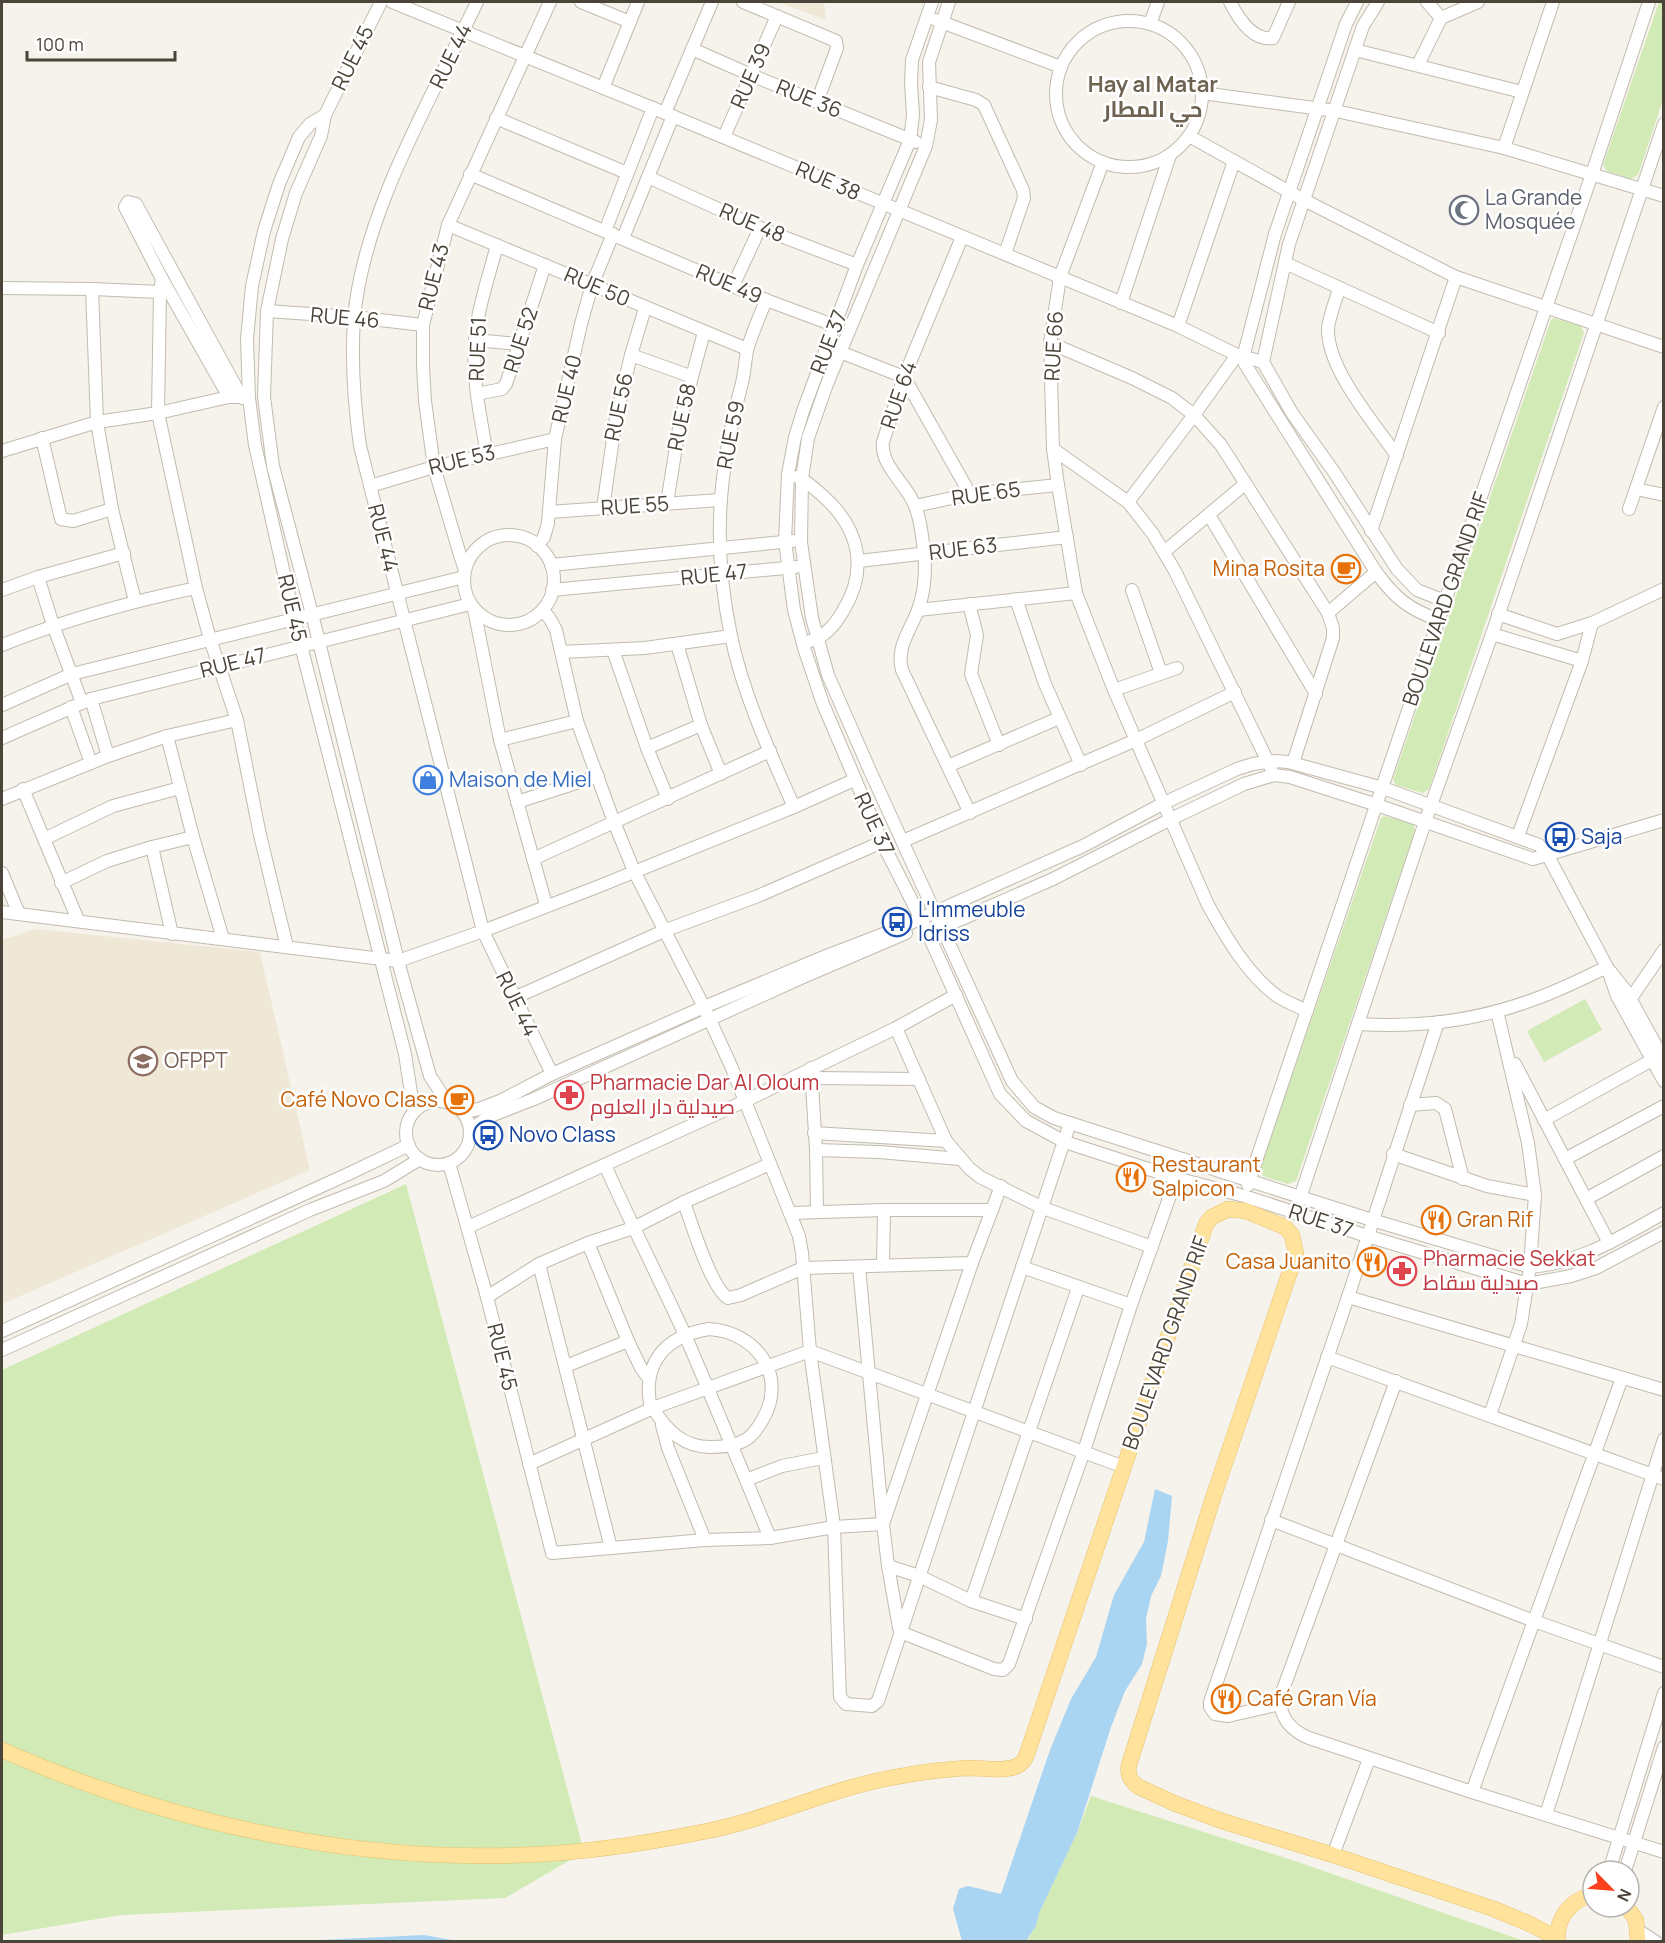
<svg xmlns="http://www.w3.org/2000/svg" width="1665" height="1943" font-family="Manrope,Cairo,sans-serif">
<style>
.education{fill:#efe8d6}
.green{fill:#d2eab5}
.water{fill:#a9d4f2}
.lines{fill:none;stroke-linecap:round;stroke-linejoin:round}
.minor-casing{stroke:#c2bbae;stroke-width:14}
.major-casing{stroke:#e6c16a;stroke-width:16}
.minor{stroke:#fff;stroke-width:12}
.major{stroke:#ffe39c;stroke-width:15}
.labels{text-anchor:middle;stroke-width:5;stroke-linejoin:round;paint-order:stroke}
.street-label{font-size:21px;fill:#4b4439;stroke:#fff}
.worship-label{font-size:21px;fill:#5b616d;stroke:#fff;text-anchor:start}
.food-label{font-size:21px;fill:#c56008;stroke:#fff;text-anchor:end}
.shop-label{font-size:21px;fill:#366cbe;stroke:#fff;text-anchor:start}
.transit-label{font-size:21px;fill:#164399;stroke:#fff;text-anchor:start}
.education-label{font-size:21px;fill:#785e54;stroke:#fff;text-anchor:start}
.health-label{font-size:21px;fill:#be3a42;stroke:#fff;text-anchor:start}
.neighbourhood-label{font-size:22px;font-weight:bold;fill:#6e6250;stroke:#fff}
</style>
<rect width="100%" height="100%" fill="#f6f3ec"/>
<g class="education">
<polygon points="778,2 824,2 826,20"/>
<polygon points="35,929 260,952 310,1170 2,1304 2,940"/>
</g>
<g class="green">
<polygon points="1659,2 1663,2 1663,100 1638,175 1631,179 1607,171 1603,165"/>
<polygon points="1554,318 1581,326 1584,333 1429,789 1423,793 1396,785 1393,779 1551,320"/>
<polygon points="1384,816 1413,824 1415,831 1296,1181 1288,1184 1263,1176 1260,1169 1381,818"/>
<polygon points="1585,999 1602,1030 1544,1062 1527,1031"/>
<polygon points="406,1184 584,1852 505,1898 121,1915 2,1935 2,1370"/>
<polygon points="1091,1796 1295,1861 1524,1941 1026,1942 1036,1926 1039,1913 1077,1833"/>
</g>
<g class="water">
<polygon points="1155,1489 1172,1496 1168,1541 1161,1576 1151,1596 1146,1619 1147,1644 1142,1664 1125,1691 1111,1727 1077,1833 1039,1913 1036,1926 1026,1941 962,1941 953,1909 959,1889 968,1886 1001,1894 1050,1750 1071,1699 1096,1657 1114,1595 1144,1542"/>
<polygon points="424,1935 458,1941 300,1941"/>
</g>
<g class="lines">
<g class="minor-casing">
<g id="minor">
<polyline points="381,2 325,115 321,136 296,193 282,239 267,311 264,397 273,466 312,614 398,961 430,1076 447,1102"/>
<polyline points="392,2 665,113 1178,326 1237,355 1263,362"/>
<path d="M477,2C432,98 363,212 354,319C351,362 354,403 360,446L483,931L552,1074"/>
<polyline points="581,2 630,22"/>
<polyline points="743,2 836,41 837,48 817,102"/>
<polyline points="932,2 912,60 911,83 913,115 910,140 857,265 803,411 795,437 788,474 785,541 794,610 804,648 823,704 882,842 924,925 1000,1094 1026,1121 1065,1142 1176,1178 1244,1196 1367,1236 1528,1284 1571,1276 1596,1268 1664,1232"/>
<path d="M949,2L929,62L931,120L926,146L827,384L808,438L802,479L801,542L812,618L828,675L871,773L1012,1081L1034,1107L1054,1118L1372,1220L1530,1267C1581,1263 1620,1237 1664,1213"/>
<path d="M1230,2C1238,18 1253,41 1273,38L1289,2"/>
<path d="M1357,2L1346,24L1275,234L1243,358L1245,364L1376,572C1395,598 1408,609 1439,620"/>
<polyline points="1378,2 1363,26 1289,244 1263,362 1292,413 1334,472 1397,569 1417,590 1445,601"/>
<polyline points="1427,2 1441,18"/>
<polyline points="936,20 1061,67"/>
<circle cx="1129" cy="94" r="73"/>
<polyline points="1150,24 1158,2"/>
<polyline points="692,49 751,75 916,142"/>
<polyline points="1355,50 1522,92"/>
<polyline points="1418,65 1441,18 1478,2"/>
<polyline points="929,87 976,100 984,105 1023,190 1024,198 1005,254"/>
<polyline points="603,88 638,2"/>
<polyline points="1202,93 1336,111 1504,148 1664,196"/>
<polyline points="665,113 712,2"/>
<polyline points="325,115 310,124 299,137 279,184 264,231 252,286 247,339 249,398 255,445 294,618 405,1054 414,1112"/>
<polyline points="496,118 627,173"/>
<polyline points="1189,136 1304,200 1456,277 1664,347"/>
<polyline points="724,137 777,16"/>
<polyline points="1504,148 1553,2"/>
<path d="M1103,162L1060,277L1050,343L1053,449L1058,485L1076,593L1114,690L1208,905C1226,937 1247,974 1277,996C1286,1002 1297,1006 1307,1011"/>
<polyline points="470,174 766,300 836,326"/>
<polyline points="648,177 760,228 857,265"/>
<polyline points="448,225 747,349"/>
<polyline points="605,231 653,108"/>
<path d="M962,237L904,377L883,442C880,466 907,484 915,506C921,520 922,536 924,551C926,571 925,591 918,610C910,631 896,647 902,670L970,813"/>
<polyline points="623,238 673,116"/>
<polyline points="1285,263 1439,333"/>
<polyline points="162,279 160,292 158,413 196,588 210,639 237,720 260,835 287,947"/>
<polyline points="733,286 760,228"/>
<polyline points="2,288 92,289 160,292"/>
<path d="M1339,288C1336,301 1329,316 1328,329C1327,369 1375,424 1397,456"/>
<polyline points="92,289 97,422 112,509 135,601"/>
<path d="M766,300C760,315 753,331 748,347C745,358 745,371 742,383C718,471 712,546 731,636C743,694 770,753 794,807"/>
<polyline points="1121,303 1170,155"/>
<polyline points="267,311 354,317 423,325"/>
<polyline points="1178,326 1234,161"/>
<polyline points="475,340 519,344"/>
<polyline points="1050,343 1132,378 1172,398 1194,415 1221,445 1328,613"/>
<polyline points="840,352 904,377 970,494"/>
<polyline points="631,355 690,376"/>
<polyline points="477,394 502,389 506,384 545,265"/>
<polyline points="229,397 162,279 125,207 128,202 136,204 242,398"/>
<polyline points="42,438 61,519 73,521 112,509"/>
<polyline points="1053,449 1128,502 1153,534 1175,571 1271,768"/>
<polyline points="2,451 97,422 158,413 229,397 237,397"/>
<path d="M487,454C480,416 472,377 475,339C478,307 489,276 497,245"/>
<path d="M797,477C807,481 815,489 823,496C859,528 869,569 843,611C835,625 825,637 810,641"/>
<polyline points="370,486 434,467 555,439"/>
<polyline points="1636,489 1664,495"/>
<polyline points="1128,502 1194,415 1237,355"/>
<polyline points="667,503 680,422 704,332"/>
<polyline points="915,506 970,494 1058,485"/>
<polyline points="603,508 616,418 631,355 645,308"/>
<polyline points="1629,509 1664,407"/>
<polyline points="549,512 720,500"/>
<polyline points="1209,515 1316,694"/>
<polyline points="1371,531 1456,277"/>
<circle cx="509" cy="580" r="45"/>
<polyline points="537,546 544,537 548,523 555,439 581,324 592,285 613,234"/>
<polyline points="1164,552 1245,484"/>
<polyline points="859,561 1067,537"/>
<polyline points="466,565 464,567 460,555 434,467 425,401 423,366 423,325 448,225 550,2"/>
<polyline points="551,565 793,541"/>
<polyline points="38,577 53,625 82,703"/>
<polyline points="2,590 38,577 124,553"/>
<polyline points="552,590 796,567"/>
<polyline points="1132,590 1161,673"/>
<polyline points="1016,599 1045,684 1081,765"/>
<polyline points="969,604 977,635 971,674 999,745"/>
<polyline points="474,609 500,740 546,905"/>
<polyline points="543,610 550,619 556,630 577,721 614,822 634,871 704,1007 731,1066 799,1236 802,1253 810,1351 834,1527 840,1697 846,1704 872,1706 878,1701 1070,1123"/>
<polyline points="918,610 1076,593"/>
<polyline points="1498,614 1557,634 1592,623 1664,589"/>
<polyline points="1492,634 1582,661"/>
<polyline points="677,644 701,725 721,774"/>
<path d="M2,645C65,620 129,602 196,588"/>
<polyline points="613,650 647,748 668,799"/>
<polyline points="561,652 645,648 731,636"/>
<polyline points="1114,690 1177,668"/>
<polyline points="91,699 108,756"/>
<polyline points="2,705 72,674 464,577"/>
<polyline points="71,707 91,763"/>
<polyline points="167,736 193,837 223,939"/>
<polyline points="2,738 91,699 470,604"/>
<polyline points="500,740 577,721"/>
<polyline points="647,748 701,725"/>
<polyline points="1293,763 1333,638 1333,628 1328,613 1376,572"/>
<polyline points="948,766 1059,718"/>
<polyline points="23,789 78,920"/>
<polyline points="2,799 108,756 167,736 237,720"/>
<polyline points="517,802 598,776"/>
<polyline points="1518,836 1582,661 1592,623"/>
<polyline points="44,839 113,806 180,788"/>
<polyline points="903,841 1136,740 1235,692"/>
<polyline points="152,847 172,934"/>
<polyline points="533,859 770,751"/>
<polyline points="2,873 19,914"/>
<polyline points="61,883 107,861 152,847 193,837"/>
<polyline points="2,912 398,961 483,931 597,887 794,807 854,780"/>
<polyline points="934,927 941,928 1053,879 1171,819 1244,784 1274,775 1290,777 1377,805 1533,859 1664,820"/>
<polyline points="1610,971 1626,991 1664,1060"/>
<polyline points="514,998 666,930 758,896 882,842"/>
<polyline points="1627,1004 1664,950"/>
<path d="M1358,1024C1417,1028 1479,1020 1535,999C1560,990 1584,978 1607,967"/>
<polyline points="896,1028 946,1141 969,1168 980,1177 1043,1208 1152,1247"/>
<polyline points="1515,1064 1609,1243"/>
<polyline points="811,1068 816,1150 817,1211"/>
<polyline points="811,1078 919,1079"/>
<circle cx="438" cy="1133" r="32"/>
<polyline points="1410,1105 1436,1103 1445,1109 1463,1179"/>
<polyline points="463,1112 479,1109 502,1100 552,1074 704,1007 826,956 904,926 1083,846 1164,803 1237,769 1253,764 1275,761 1288,762 1383,788 1539,845 1548,856 1607,967 1617,996 1664,1081"/>
<polyline points="1544,1120 1661,1055"/>
<polyline points="470,1130 488,1117 534,1099 803,977 906,933"/>
<polyline points="814,1133 946,1141"/>
<polyline points="816,1150 879,1152 960,1159"/>
<polyline points="1393,1154 1487,1186 1535,1195"/>
<polyline points="1565,1159 1664,1106"/>
<polyline points="449,1163 487,1297 552,1553 705,1540 770,1538 834,1527 883,1524 859,1267"/>
<path d="M605,1165C630,1222 659,1278 685,1335C714,1402 742,1470 770,1538"/>
<polyline points="1248,1185 1445,601 1592,174 1649,2"/>
<polyline points="1586,1199 1664,1156"/>
<path d="M684,1202C691,1222 711,1288 728,1298L741,1295L803,1268L972,1263"/>
<polyline points="791,1213 884,1210 992,1210"/>
<polyline points="1295,1213 1425,822 1492,634 1664,124"/>
<polyline points="468,1227 745,1101 896,1028 956,995"/>
<polyline points="588,1243 628,1341 641,1368 649,1379"/>
<polyline points="539,1264 611,1548"/>
<polyline points="883,1265 884,1210"/>
<polyline points="1022,1267 1131,1305"/>
<polyline points="487,1297 539,1264 588,1243 633,1228 684,1202 770,1164"/>
<polyline points="1348,1297 1664,1390"/>
<path d="M709,1329C756,1332 788,1375 763,1419C758,1428 751,1439 741,1442C733,1446 719,1447 710,1447C683,1447 666,1430 653,1408H651C641,1364 665,1336 709,1329Z"/>
<polyline points="2,1331 346,1175 409,1145"/>
<polyline points="2,1350 310,1210 384,1181 420,1159"/>
<polyline points="1327,1357 1664,1479"/>
<polyline points="566,1366 628,1341"/>
<path d="M1396,1381L1281,1695C1278,1716 1290,1730 1309,1738L1472,1792L1664,1852"/>
<polyline points="1490,1415 1521,1324 1530,1267 1535,1195 1528,1143 1497,1011"/>
<polyline points="662,1425 668,1448 705,1540"/>
<polyline points="529,1464 653,1408 810,1351 1124,1467"/>
<polyline points="746,1480 782,1466 823,1458"/>
<polyline points="1271,1520 1534,1621 1664,1667"/>
<polyline points="888,1566 919,1576 971,1601 1026,1619"/>
<polyline points="971,1601 1078,1288"/>
<polyline points="899,1628 888,1566 883,1524 972,1263 1001,1186"/>
<polyline points="900,1632 994,1669 1003,1670 1009,1664 1084,1451 1131,1305 1183,1159"/>
<polyline points="1280,1704 1228,1716 1215,1714 1210,1707 1210,1702 1348,1297 1438,1022"/>
<polyline points="1472,1792 1622,1378"/>
<polyline points="1546,1815 1664,1439"/>
<polyline points="1333,1855 1369,1759"/>
<polyline points="1609,1871 1664,1693"/>
<polyline points="1625,1871 1664,1747"/>
<polyline points="1639,1931 1656,1942"/>
</g>
</g>
<g class="major-casing">
<g id="major">
<path d="M2,1750C164,1821 345,1862 523,1855C583,1853 643,1844 702,1832C767,1820 826,1790 890,1778C916,1773 943,1769 969,1768C983,1768 1004,1772 1017,1766C1022,1764 1025,1760 1027,1754L1206,1224L1212,1217L1228,1209L1246,1211L1285,1227L1292,1235L1296,1254L1213,1498L1129,1765C1127,1775 1130,1781 1139,1787L1176,1804L1222,1821L1333,1855L1494,1909L1530,1924L1557,1938"/>
<polyline points="1627,1907 1636,1920 1638,1942"/>
<path d="M1558,1942C1555,1919 1571,1899 1593,1895"/>
</g>
</g>
<use href="#minor" class="minor"/>
<use href="#major" class="major"/>
</g>
<defs>
<g id="mosque-ring" transform="scale(1.5)"><circle r="9.5" fill="#fff" stroke="#6b7280" stroke-width="1.5"/><path d="M3.5-4.9A6 6 0 1 0 3.5 4.9A5 5 0 1 1 3.5-4.9Z" fill="#6b7280"/></g>
<g id="cafe-ring" transform="scale(1.5)"><circle r="9.5" fill="#fff" stroke="#e8710a" stroke-width="1.5"/><path d="M-5.5-4.5H6V0H3Q3 3.5 0 3.5H-2.5Q-5.5 3.5-5.5 0ZM3-3.2v2h1.7v-2ZM-6 4.5H4V6H-6Z" fill="#e8710a"/></g>
<g id="shop-ring" transform="scale(1.5)"><circle r="9.5" fill="#fff" stroke="#3f7fe0" stroke-width="1.5"/><path d="M-5-2.5h2.3a2.7 3.5 0 0 1 5.4 0H5L5.5 6h-11ZM-1.5-2.5h3a1.5 2.3 0 0 0-3 0Z" fill="#3f7fe0"/></g>
<g id="bus-ring" transform="scale(1.5)"><circle r="9.5" fill="#fff" stroke="#1a4fb4" stroke-width="1.5"/><path d="M-5-6H5V4H4V6H2V4H-2V6H-4V4H-5ZM-3.5-4V0h7V-4ZM-3.5 1.2v1.5H-2V1.2ZM2 1.2v1.5H3.5V1.2Z" fill="#1a4fb4"/></g>
<g id="school-ring" transform="scale(1.5)"><circle r="9.5" fill="#fff" stroke="#8d6e63" stroke-width="1.5"/><path d="M0-5L7-2L0 1L-7-2ZM-4 1L0 2.5L4 1V4Q0 6-4 4Z" fill="#8d6e63"/></g>
<g id="pharmacy-ring" transform="scale(1.5)"><circle r="9.5" fill="#fff" stroke="#e0444e" stroke-width="1.5"/><path d="M-2-6h4v4h4v4h-4v4h-4v-4h-4v-4h4Z" fill="#e0444e"/></g>
<g id="restaurant-ring" transform="scale(1.5)"><circle r="9.5" fill="#fff" stroke="#e8710a" stroke-width="1.5"/><path d="M-5-6h1v4h1v-4h1v4h1v-4h1v5L-1.5 .5V6h-2V.5L-5-1ZM5-6V6H3V1.5H1.5Q1.5-4 5-6Z" fill="#e8710a"/></g>
</defs>
<g fill-rule="evenodd">
<use href="#mosque-ring" x="1464" y="210"/>
<use href="#cafe-ring" x="1346" y="569"/>
<use href="#shop-ring" x="428" y="780"/>
<use href="#bus-ring" x="1560" y="837"/>
<use href="#bus-ring" x="897" y="922"/>
<use href="#school-ring" x="143" y="1061"/>
<use href="#pharmacy-ring" x="569" y="1095"/>
<use href="#cafe-ring" x="459" y="1100"/>
<use href="#bus-ring" x="488" y="1135"/>
<use href="#restaurant-ring" x="1131" y="1177"/>
<use href="#restaurant-ring" x="1436" y="1220"/>
<use href="#restaurant-ring" x="1372" y="1262"/>
<use href="#pharmacy-ring" x="1402" y="1271"/>
<use href="#restaurant-ring" x="1226" y="1699"/>
</g>
<g class="labels">
<g class="street-label">
<text transform="translate(451 56) rotate(-64)" y="7">RUE 44</text>
<text transform="translate(353 58) rotate(-64)" y="7">RUE 45</text>
<text transform="translate(751 76) rotate(-66)" y="7">RUE 39</text>
<text transform="translate(809 99) rotate(22)" y="7">RUE 36</text>
<text transform="translate(828 181) rotate(23)" y="7">RUE 38</text>
<text transform="translate(752 223) rotate(23)" y="7">RUE 48</text>
<text transform="translate(434 277) rotate(-76)" y="7">RUE 43</text>
<text transform="translate(729 284) rotate(23)" y="7">RUE 49</text>
<text transform="translate(597 287) rotate(23)" y="7">RUE 50</text>
<text transform="translate(345 318) rotate(5)" y="7">RUE 46</text>
<text transform="translate(521 340) rotate(-72)" y="7">RUE 52</text>
<text transform="translate(829 342) rotate(-69)" y="7">RUE 37</text>
<text transform="translate(1054 346) rotate(-87)" y="7">RUE 66</text>
<text transform="translate(478 349) rotate(-88)" y="7">RUE 51</text>
<text transform="translate(567 389) rotate(-77)" y="7">RUE 40</text>
<text transform="translate(899 395) rotate(-71)" y="7">RUE 64</text>
<text transform="translate(619 407) rotate(-78)" y="7">RUE 56</text>
<text transform="translate(682 417) rotate(-78)" y="7">RUE 58</text>
<text transform="translate(731 435) rotate(-79)" y="7">RUE 59</text>
<text transform="translate(462 460) rotate(-14)" y="7">RUE 53</text>
<text transform="translate(986 494) rotate(-8)" y="7">RUE 65</text>
<text transform="translate(635 506) rotate(-4)" y="7">RUE 55</text>
<text transform="translate(383 538) rotate(76)" y="7">RUE 44</text>
<text transform="translate(963 549) rotate(-7)" y="7">RUE 63</text>
<text transform="translate(714 575) rotate(-6)" y="7">RUE 47</text>
<text transform="translate(1446 599) rotate(-71)" y="7">BOULEVARD GRAND RIF</text>
<text transform="translate(292 608) rotate(77)" y="7">RUE 45</text>
<text transform="translate(233 663) rotate(-14)" y="7">RUE 47</text>
<text transform="translate(874 824) rotate(65)" y="7">RUE 37</text>
<text transform="translate(517 1004) rotate(64)" y="7">RUE 44</text>
<text transform="translate(1321 1221) rotate(18)" y="7">RUE 37</text>
<text transform="translate(1166 1343) rotate(-71)" y="7">BOULEVARD GRAND RIF</text>
<text transform="translate(502 1357) rotate(76)" y="7">RUE 45</text>
</g>
<g class="worship-label">
<text x="1485" y="205">La Grande<tspan x="1485" dy="24">Mosquée</tspan></text>
</g>
<g class="food-label">
<text x="1325" y="576">Mina Rosita</text>
<text x="438" y="1107">Café Novo Class</text>
<text x="1152" y="1172" text-anchor="start">Restaurant<tspan x="1152" dy="24">Salpicon</tspan></text>
<text x="1457" y="1227" text-anchor="start">Gran Rif</text>
<text x="1351" y="1269">Casa Juanito</text>
<text x="1247" y="1706" text-anchor="start">Café Gran Vía</text>
</g>
<g class="shop-label">
<text x="449" y="787">Maison de Miel</text>
</g>
<g class="transit-label">
<text x="1581" y="844">Saja</text>
<text x="918" y="917">L'Immeuble<tspan x="918" dy="24">Idriss</tspan></text>
<text x="509" y="1142">Novo Class</text>
</g>
<g class="education-label">
<text x="164" y="1068">OFPPT</text>
</g>
<g class="health-label">
<text x="590" y="1090">Pharmacie Dar Al Oloum<tspan x="590" dy="24">صيدلية دار العلوم</tspan></text>
<text x="1423" y="1266">Pharmacie Sekkat<tspan x="1423" dy="24">صيدلية سقاط</tspan></text>
</g>
<g class="neighbourhood-label">
<text x="1153" y="92">Hay al Matar<tspan x="1153" dy="25">حي المطار</tspan></text>
</g>
</g>
<rect width="1665" height="1943" fill="none" stroke="#4b4439" stroke-width="6"/>
<g transform="translate(1611 1889) rotate(115)"><circle r="28" fill="#ffffff" stroke="#b7b4b0" stroke-width="1.5"/>
<path d="M0-4.5L10 22L0 15L-10 22Z" fill="#fc3f1d"/>
<text y="-9" font-size="16" font-weight="bold" text-anchor="middle" fill="#4b4439">N</text>
</g>
<path d="M27 51v9h148v-9" fill="none" stroke="#4b4439" stroke-width="3"/>
<text x="36" y="51" font-size="18" fill="#4b4439" stroke="#ffffff" stroke-width="4.5" paint-order="stroke">100 m</text>
</svg>
